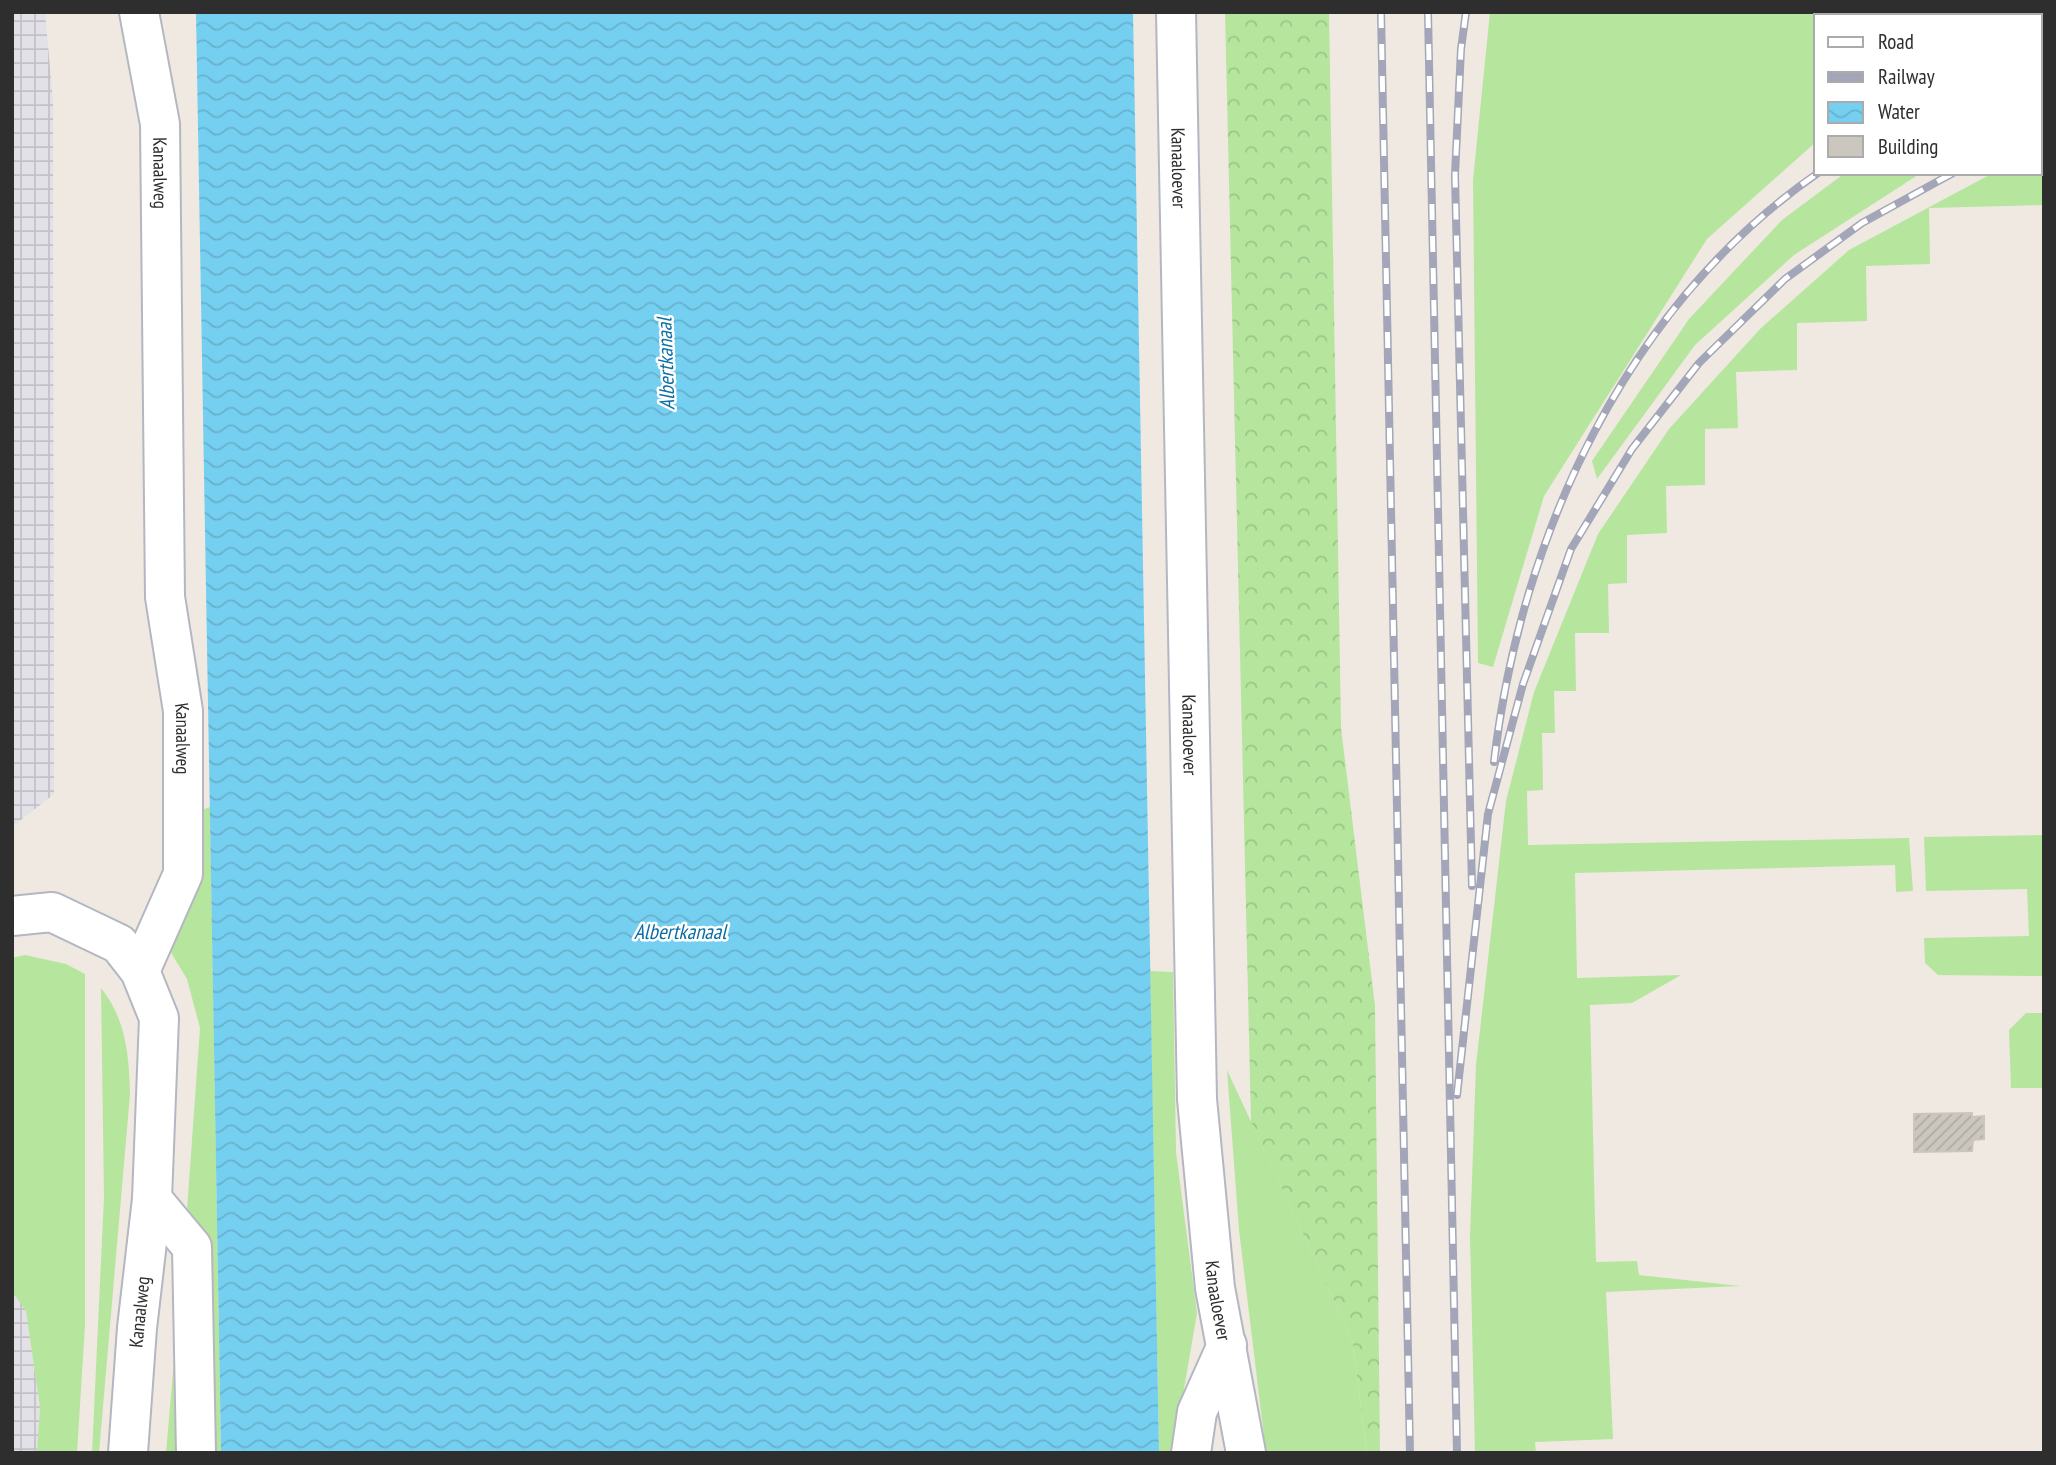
<svg xmlns="http://www.w3.org/2000/svg" width="2056" height="1465" font-family="'PT Sans Narrow',sans-serif">
<style>
.industrial{fill:url(#industrial-grid)}
.grass{fill:#b6e59e}
.forest{fill:url(#forest-crowns)}
.water{fill:url(#water-waves)}
.building{fill:url(#building-hatch);stroke:#cbc5ba;stroke-width:2}
.lines{fill:none;stroke-linecap:round;stroke-linejoin:round}
.minor-casing{stroke:#b4b7c1;stroke-width:42}
.minor{stroke:#fff;stroke-width:38}
.rail-casing{stroke:#a3a6b8;stroke-width:8}
.rail{stroke:#fff;stroke-width:5;stroke-dasharray:16;stroke-linecap:butt}
.labels{text-anchor:middle;stroke-width:5;stroke-linejoin:round;paint-order:stroke}
.street-label{font-size:19px;fill:#2e2e2e;stroke:#fff}
.water-label{font-size:21px;font-style:italic;fill:#0d6fa3;stroke:#fff}
</style>
<defs>
<pattern id="industrial-grid" width="8" height="8" patternUnits="userSpaceOnUse" patternTransform="scale(1.75)"><rect width="8" height="8" fill="#e3e1e8"/><path d="M0 4h8M4 0v8" fill="none" stroke="#c3c1c7"/></pattern>
<pattern id="forest-crowns" width="20" height="18" patternUnits="userSpaceOnUse" patternTransform="scale(1.75)"><rect width="20" height="18" fill="#b6e59e"/><path d="M2 6a3 3 0 1 1 6 0M12 15a3 3 0 1 1 6 0" fill="none" stroke="#9dc588"/></pattern>
<pattern id="water-waves" width="16" height="10" patternUnits="userSpaceOnUse" patternTransform="scale(1.75)"><rect width="16" height="10" fill="#75cff0"/><path d="M0 5q4-4 8 0t8 0" fill="none" stroke="#66b2ce"/></pattern>
<pattern id="building-hatch" width="6" height="6" patternUnits="userSpaceOnUse" patternTransform="scale(1.75)"><rect width="6" height="6" fill="#cbc7bf"/><path d="M-1 1l2-2M0 6l6-6M5 7l2-2" fill="none" stroke="#afaba4"/></pattern>
</defs>
<rect width="100%" height="100%" fill="#efe9e1"/>
<g class="industrial">
<polygon points="12,12 45,12 53,101 54,794 12,827"/>
<polygon points="12,1291 26,1310 40,1407 37,1453 12,1453"/>
</g>
<g class="grass">
<polygon points="1490,12 2044,12 2044,31 2040,32 2040,16 1816,16 1816,142 1707,239 1544,496 1493,667 1478,663 1473,180"/>
<polygon points="2044,150 2044,205 1929,208 1930,264 1866,266 1867,321 1797,323 1797,370 1736,372 1738,428 1705,429 1705,485 1666,486 1667,533 1627,535 1627,583 1608,584 1609,633 1575,633 1576,691 1554,691 1555,733 1542,733 1543,790 1527,791 1528,845 1909,838 1913,891 1896,892 1895,865 1575,873 1577,978 1681,975 1632,1003 1590,1005 1596,1262 1637,1261 1639,1275 1740,1286 1606,1292 1613,1439 1535,1442 1536,1453 1475,1453 1470,1236 1476,1065 1506,801 1534,692 1598,534 1669,429 1761,328 1849,250 1993,173 2040,173 2040,151"/>
<polygon points="1845,173 1921,173 1794,255 1695,345 1597,479 1592,461 1689,319 1782,220"/>
<polygon points="210,807 221,1453 207,1453 186,1224 200,1028 187,979 167,946 196,812"/>
<polygon points="2044,835 2044,976 1938,975 1925,963 1924,938 2029,936 2027,889 1926,891 1924,837"/>
<polygon points="25,955 66,964 85,974 85,1325 77,1453 37,1453 40,1407 26,1311 12,1291 12,958"/>
<polygon points="1150,971 1173,972 1176,1152 1197,1313 1173,1453 1159,1453"/>
<path d="M101,988C126,1019 129,1055 130,1094L99,1453H92L104,1197Z"/>
<polygon points="2026,1013 2044,1013 2044,1088 2011,1088 2009,1030"/>
<polygon points="1227,1070 1352,1339 1367,1453 1266,1453 1239,1230"/>
<polygon points="182,1269 186,1453 166,1453"/>
</g>
<polygon class="forest" points="1225,12 1329,12 1341,728 1375,1006 1380,1453 1367,1453 1352,1339 1251,1122"/>
<polygon class="water" points="196,12 1133,12 1159,1453 221,1453"/>
<polygon class="building" points="1972,1113 1972,1117 1984,1116 1984,1139 1973,1140 1972,1151 1914,1152 1914,1114"/>
<g class="lines">
<g class="minor-casing">
<g id="minor">
<path id="s1" d="M139,12L160,124L165,597L183,711V874L140,971"/>
<path id="s2" d="M1176,12L1197,1099L1215,1288L1246,1453"/>
<polyline points="12,916 52,912 119,944 140,971 159,1018 152,1199 137,1328 128,1453"/>
<polyline points="152,1199 192,1247 196,1453"/>
<polyline points="1191,1453 1197,1412 1227,1345"/>
</g>
</g>
<use href="#minor" class="minor"/>
<g class="rail-casing">
<g id="rail">
<polyline points="1381,12 1410,1453"/>
<polyline points="1428,12 1457,1453"/>
<polyline points="1466,12 1461,49 1455,175 1472,886"/>
<polyline points="2040,56 2044,55"/>
<polyline points="2040,136 2044,135"/>
<path d="M1494,762C1520,536 1627,305 1818,173"/>
<polyline points="1457,1095 1488,814 1523,684 1571,549 1632,449 1699,363 1785,279 1862,223 1953,173"/>
</g>
</g>
<use href="#rail" class="rail"/>
</g>
<g class="labels">
<g class="street-label">
<text dy="7" stroke="none"><textPath href="#s2" startOffset="156">Kanaaloever</textPath></text>
<text dy="7" stroke="none"><textPath href="#s1" startOffset="163">Kanaalweg</textPath></text>
<text dy="7" stroke="none"><textPath href="#s2" startOffset="723">Kanaaloever</textPath></text>
<text dy="7" stroke="none"><textPath href="#s1" startOffset="730">Kanaalweg</textPath></text>
<text dy="7" stroke="none"><textPath href="#s2" startOffset="1290">Kanaaloever</textPath></text>
<text transform="translate(139 1312) rotate(-84)" y="7">Kanaalweg</text>
</g>
<g class="water-label">
<text transform="translate(666 364) rotate(-92)" y="7">Albertkanaal</text>
<text x="680" y="939">Albertkanaal</text>
</g>
</g>
<rect width="2056" height="1465" fill="none" stroke="#2e2e2e" stroke-width="28"/>
<rect x="1814" y="14" width="228" height="161" fill="#ffffff" stroke="#ababab" stroke-width="2"/>
<rect x="1828" y="37" width="35" height="10" fill="#ffffff" stroke="#ababab" stroke-width="2"/>
<text x="1878" y="49" font-size="21" fill="#2e2e2e">Road</text>
<rect x="1828" y="72" width="35" height="10" fill="#a3a6b8" stroke="#ababab" stroke-width="2"/>
<text x="1878" y="84" font-size="21" fill="#2e2e2e">Railway</text>
<rect x="1828" y="102" width="35" height="21" fill="url(#water-waves)" stroke="#ababab" stroke-width="2"/>
<text x="1878" y="119" font-size="21" fill="#2e2e2e">Water</text>
<rect x="1828" y="136" width="35" height="21" fill="#cbc7bf" stroke="#ababab" stroke-width="2"/>
<text x="1878" y="154" font-size="21" fill="#2e2e2e">Building</text>
</svg>
